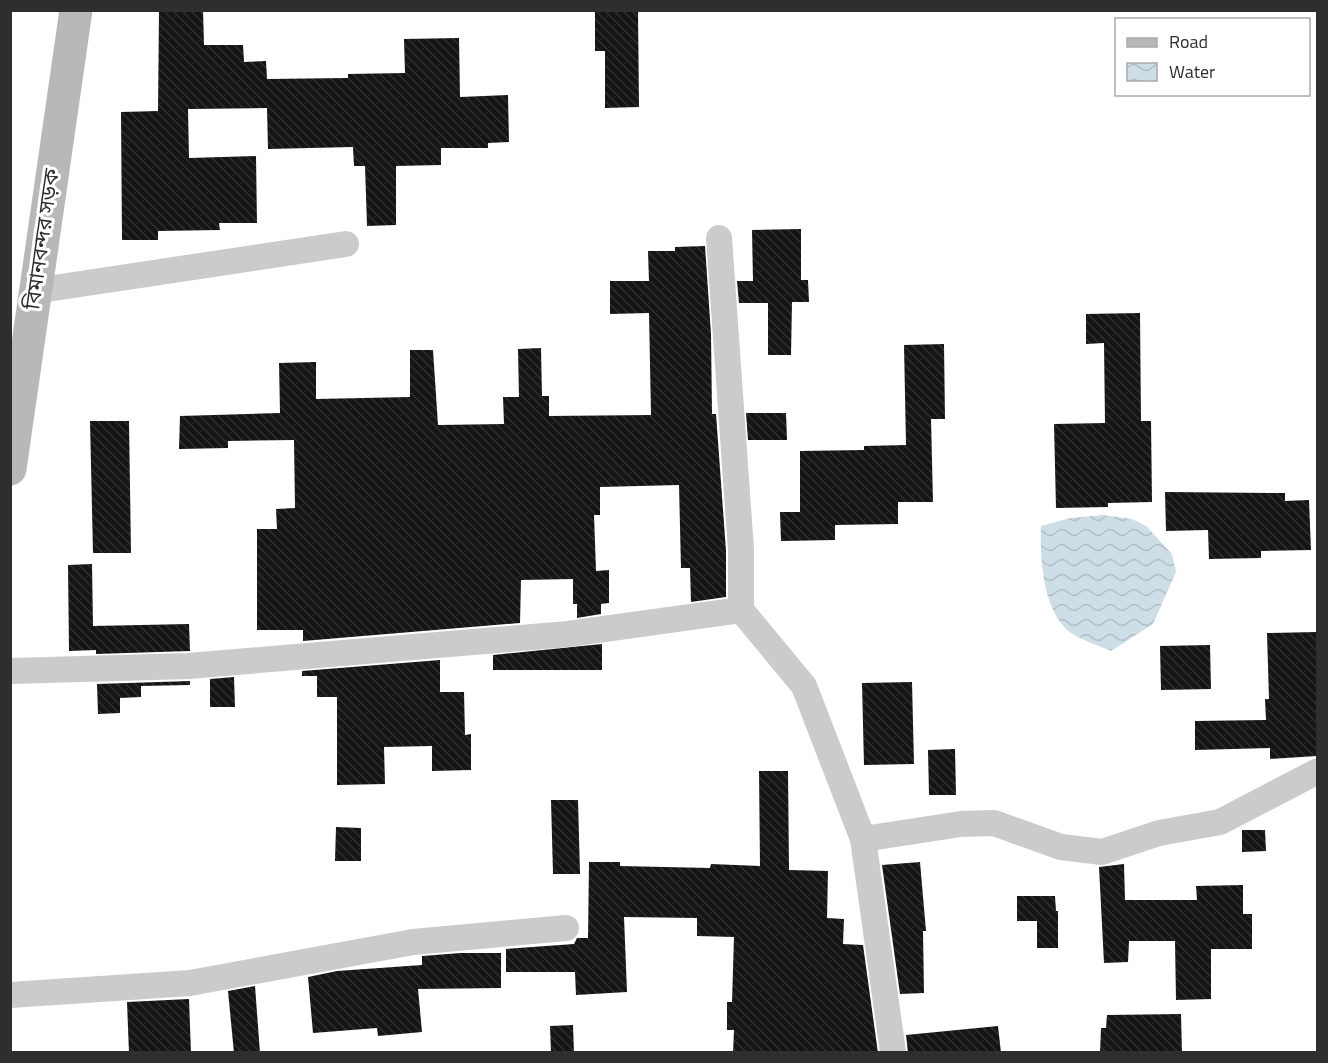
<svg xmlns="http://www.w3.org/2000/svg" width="1328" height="1063" font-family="'Titillium Web','Noto Sans Bengali',sans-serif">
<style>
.water{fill:url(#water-waves)}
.building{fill:url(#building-back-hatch)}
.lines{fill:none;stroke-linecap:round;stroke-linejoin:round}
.minor{stroke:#cbcbcb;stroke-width:26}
.secondary{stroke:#b8b8b8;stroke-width:33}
.labels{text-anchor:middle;stroke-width:6;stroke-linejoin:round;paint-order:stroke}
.street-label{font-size:21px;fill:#2e2e2e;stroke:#fff}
</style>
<defs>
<pattern id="water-waves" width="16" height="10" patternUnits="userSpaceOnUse" patternTransform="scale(1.5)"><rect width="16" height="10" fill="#cddee7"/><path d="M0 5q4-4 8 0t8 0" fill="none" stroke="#b0bfc6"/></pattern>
<pattern id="building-back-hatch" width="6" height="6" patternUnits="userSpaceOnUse" patternTransform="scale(1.5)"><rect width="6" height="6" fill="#151515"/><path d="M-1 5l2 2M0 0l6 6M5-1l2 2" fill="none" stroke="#2f2f2f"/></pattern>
</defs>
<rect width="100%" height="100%" fill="#fff"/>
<path class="water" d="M1103,515L1132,519L1146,526L1172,554L1176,572L1153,624L1111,651C1098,645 1074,638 1065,628C1042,603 1040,557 1041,526L1070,518Z"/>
<g class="building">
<polygon points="159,10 203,10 204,45 243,45 244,62 266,61 267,79 348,78 348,74 405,73 404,39 459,38 460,97 508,95 509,142 488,143 488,148 441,148 441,165 396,166 396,225 367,226 365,166 354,166 353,147 268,149 267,108 188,109 189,158 256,156 257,223 219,223 220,230 158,231 158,240 122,240 121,112 158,111"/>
<polygon points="595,10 638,10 639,107 605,108 605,51 595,51"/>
<polygon points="801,229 801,280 808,280 809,302 792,302 791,355 768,355 768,303 739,303 737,281 753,281 752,230"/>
<polygon points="705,246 711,334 712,414 716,414 726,551 726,597 691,602 690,568 681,568 679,485 600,487 600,515 594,515 596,571 609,570 609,603 601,604 601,614 577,618 577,604 573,604 573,579 521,580 520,623 303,641 303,630 257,630 257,529 277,529 276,509 295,508 294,440 228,441 228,448 179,449 180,416 280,413 279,363 316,362 316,399 410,397 410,350 433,350 438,425 504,424 503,397 519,397 518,349 541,348 542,396 549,396 549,416 651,415 649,313 610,314 610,281 649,281 648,251 675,251 675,247"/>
<polygon points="1140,313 1141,421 1151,421 1152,502 1108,503 1108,507 1056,508 1054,424 1105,423 1104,343 1086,344 1086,314"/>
<polygon points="944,344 945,419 931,419 933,502 898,502 898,524 835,525 835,540 781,541 780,512 800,512 800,451 864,450 864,446 906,445 904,345"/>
<polygon points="746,413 786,413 787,440 748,440"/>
<polygon points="90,421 129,421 131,553 93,553"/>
<polygon points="1165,492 1285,493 1285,501 1309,500 1311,550 1261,551 1261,558 1209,559 1208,530 1166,531"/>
<polygon points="92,564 93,626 189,624 190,651 96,654 96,650 69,651 68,565"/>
<polygon points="1317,632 1317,756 1270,759 1270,748 1195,750 1195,721 1266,720 1265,699 1269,699 1267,633"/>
<polygon points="602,644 602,670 493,670 493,655"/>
<polygon points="1210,645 1211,689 1161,690 1160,646"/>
<polygon points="440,660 440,692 464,692 465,735 471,734 471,770 432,771 432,746 384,747 385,784 337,785 337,697 317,697 317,676 302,676 302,671"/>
<polygon points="234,677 235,707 210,707 210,679"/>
<polygon points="190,681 190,685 141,686 141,697 120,698 120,713 98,714 97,684"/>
<polygon points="912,682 914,764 864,765 862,683"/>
<polygon points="955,749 956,795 929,795 928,750"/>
<polygon points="759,771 788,771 789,870 828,871 827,918 844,919 843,944 863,945 878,1053 733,1053 734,1030 727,1030 727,1002 732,1002 734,937 697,936 697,918 624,917 627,992 576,995 575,972 506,972 506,949 574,944 577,938 588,938 589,862 620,862 620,866 710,868 711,864 760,866"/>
<polygon points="551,800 578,800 580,874 553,874"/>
<polygon points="336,827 361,828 361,861 335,861"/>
<polygon points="1242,830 1265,830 1266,851 1242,852"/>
<polygon points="920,862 926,931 923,931 924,993 900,994 882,865"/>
<polygon points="1124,864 1125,900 1197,900 1196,886 1243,885 1243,914 1252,914 1252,949 1211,949 1211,999 1176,1000 1175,941 1129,941 1128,962 1104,963 1099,867"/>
<polygon points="1017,896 1055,896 1056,911 1058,911 1058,948 1037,948 1037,921 1017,921"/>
<polygon points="461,953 501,953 501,988 418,989 422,1032 378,1036 377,1028 313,1033 308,977 337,971 422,965 422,956"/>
<polygon points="255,986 260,1053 234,1053 228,991"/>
<polygon points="189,999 191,1053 129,1053 127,1002"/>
<polygon points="1181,1014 1182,1053 1100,1053 1101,1028 1106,1028 1107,1015"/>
<polygon points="573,1025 574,1053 551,1053 550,1026"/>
<polygon points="998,1026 1001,1053 908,1053 906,1035"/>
</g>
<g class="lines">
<g class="minor">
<polyline points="34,291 346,244"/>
<polyline points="741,610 804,686 863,839 961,824 994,823 1061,847 1102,852 1159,833 1220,822 1318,771"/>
<polyline points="10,671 189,666 568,634 741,610 741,550 719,238"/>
<polyline points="863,839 893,1052"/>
<polyline points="10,995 190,983 413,942 566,928"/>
</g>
<polyline class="secondary" points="10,469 76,10"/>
</g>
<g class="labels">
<g class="street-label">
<text transform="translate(42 239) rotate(-82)" y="7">বিমানবন্দর সড়ক</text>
</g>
</g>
<rect width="1328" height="1063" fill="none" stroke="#2e2e2e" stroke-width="24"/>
<rect x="1115" y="18" width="195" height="78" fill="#ffffff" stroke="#ababab" stroke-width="1.5"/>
<rect x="1127" y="38" width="30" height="9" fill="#b8b8b8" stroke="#ababab" stroke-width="1.5"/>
<text x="1169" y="48" font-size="18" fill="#2e2e2e">Road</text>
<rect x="1127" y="63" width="30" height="18" fill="url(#water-waves)" stroke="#ababab" stroke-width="1.5"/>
<text x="1169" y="78" font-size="18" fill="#2e2e2e">Water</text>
</svg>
